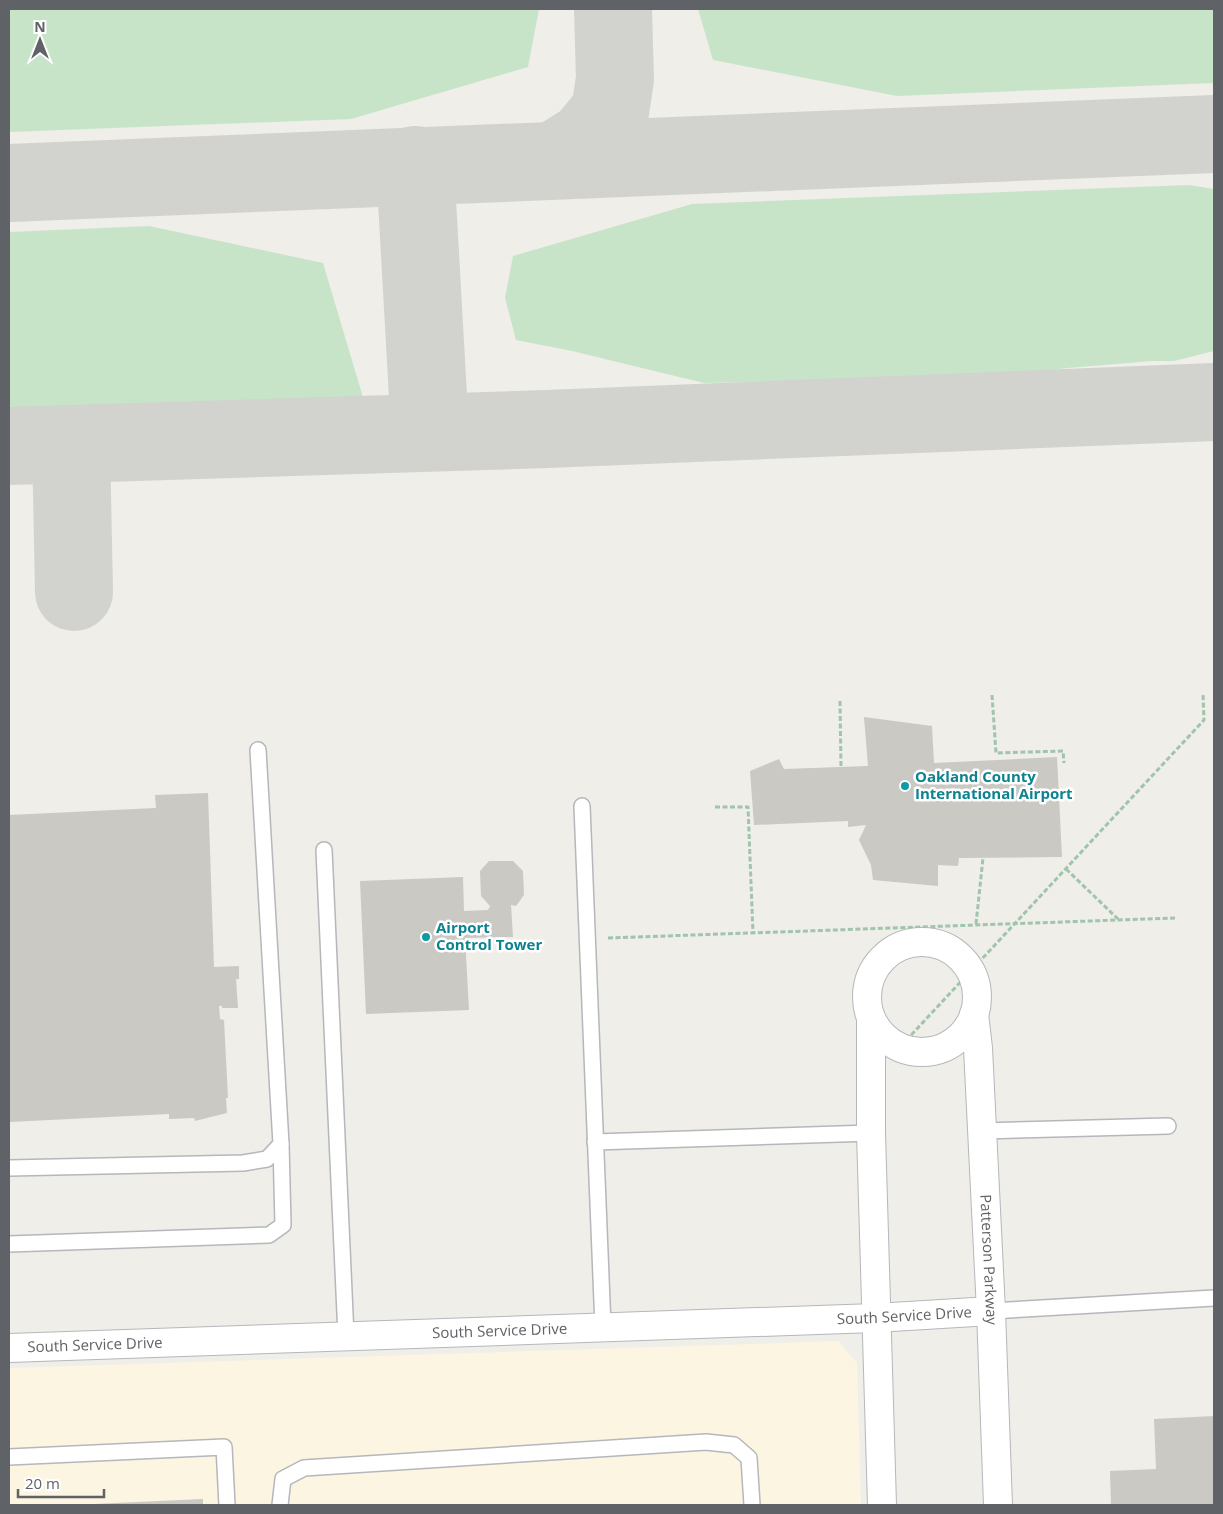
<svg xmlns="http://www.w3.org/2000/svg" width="1223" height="1514" font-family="'Open Sans',sans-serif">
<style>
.commercial{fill:#fbf5e2}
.green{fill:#c8e4c8}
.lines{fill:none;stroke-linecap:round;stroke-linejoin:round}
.taxiway{stroke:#d2d2cf;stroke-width:78}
.building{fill:#cbc9c4}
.service-casing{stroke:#b5b7bb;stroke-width:18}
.minor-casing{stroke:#b5b7bb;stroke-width:30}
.path{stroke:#a1c4ad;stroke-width:3;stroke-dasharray:5 2.5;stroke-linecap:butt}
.service{stroke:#fff;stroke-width:15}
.minor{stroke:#fff;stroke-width:28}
.culture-dot{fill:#0f9aa8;stroke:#fff;stroke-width:2}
.labels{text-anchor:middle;stroke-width:5;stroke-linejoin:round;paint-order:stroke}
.culture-label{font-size:15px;font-weight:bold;fill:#0d838f;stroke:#fff;text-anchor:start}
.street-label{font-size:15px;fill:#5f6266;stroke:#fff}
</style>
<rect width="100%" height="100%" fill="#efeee8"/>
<polygon class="commercial" points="838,1341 857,1363 861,1505 9,1505 9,1368"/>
<g class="green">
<polygon points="9,9 539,9 528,67 351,119 9,132"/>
<polygon points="698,9 1214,9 1214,83 897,96 713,60"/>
<polygon points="1189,185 1214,189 1214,351 1174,361 1152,361 1068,368 1008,375 704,383 572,351 516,340 505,298 513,256 692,204"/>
<polygon points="149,226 323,263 365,404 345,409 104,417 9,415 9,232"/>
</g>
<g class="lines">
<g class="taxiway">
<polyline points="556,160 586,141 610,112 615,79 613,9"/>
<polyline points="415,165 430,432"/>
<polyline points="9,183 1214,134"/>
<polyline points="71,444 74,592"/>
<polyline points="9,446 547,429 1214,402"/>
</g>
</g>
<g class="building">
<polygon points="864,717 932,726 934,763 1057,757 1062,857 959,858 958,866 938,865 938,886 873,880 871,865 859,840 866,825 848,827 848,821 754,825 750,771 779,759 784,769 868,766"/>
<polygon points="208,793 214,967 239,966 239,979 236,979 238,1008 222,1008 222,1006 219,1006 220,1019 224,1020 228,1098 226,1098 227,1113 195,1121 194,1118 169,1119 169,1114 10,1122 9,1080 9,815 156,808 155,795"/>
<polygon points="489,861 513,861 523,871 524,895 516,906 511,905 513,937 465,938 469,1010 366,1014 360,881 463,877 464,911 488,910 490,906 481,896 480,871"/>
<polygon points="1214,1416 1214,1505 1111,1505 1110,1471 1156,1469 1154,1419"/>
<polygon points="203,1499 203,1505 93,1505 93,1504"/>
</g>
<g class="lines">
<g class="service-casing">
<g id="service">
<polyline points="582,806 603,1327"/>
<polyline points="324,850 346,1336"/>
<polyline points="982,1131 1168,1126"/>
<polyline points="595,1142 871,1133"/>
<polyline points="9,1168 243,1163 267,1159 281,1144 258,750"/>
<polyline points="9,1244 269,1235 283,1225 281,1144"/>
<polyline points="991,1311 1214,1298"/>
<polyline points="9,1457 224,1447 227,1505"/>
<polyline points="280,1505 283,1479 304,1468 706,1442 734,1445 749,1458 752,1505"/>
</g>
</g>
<g class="minor-casing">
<g id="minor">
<circle cx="922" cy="997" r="55"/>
<path id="s1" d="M974,1014L978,1048L991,1311L998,1505"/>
<polyline points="871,1019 871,1133 882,1505"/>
<path id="s2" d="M9,1348L875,1318L991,1311"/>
</g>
</g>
<g class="path">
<polyline points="992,695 996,753 1063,751 1064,763"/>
<polyline points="840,701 841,767"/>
<polyline points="715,807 748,807 753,933"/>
<polyline points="1066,869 1118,919"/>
<polyline points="976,924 983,858"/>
<polyline points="608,938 1175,918"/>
<polyline points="901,1046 1204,720 1203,694"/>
</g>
<use href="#service" class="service"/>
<use href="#minor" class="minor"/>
</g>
<g class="culture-dot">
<circle cx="905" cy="786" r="5"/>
<circle cx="426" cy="937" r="5"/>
</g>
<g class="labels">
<g class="culture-label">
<text x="915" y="782">Oakland County<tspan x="915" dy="17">International Airport</tspan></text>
<text x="436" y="933">Airport<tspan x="436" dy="17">Control Tower</tspan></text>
</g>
<g class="street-label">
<text dy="5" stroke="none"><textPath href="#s1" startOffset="246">Patterson Parkway</textPath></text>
<text dy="5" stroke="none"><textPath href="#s2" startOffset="896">South Service Drive</textPath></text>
<text dy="5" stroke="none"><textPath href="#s2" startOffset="491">South Service Drive</textPath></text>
<text dy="5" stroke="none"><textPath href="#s2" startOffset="86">South Service Drive</textPath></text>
</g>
</g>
<rect width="1223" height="1514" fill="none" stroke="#5f6266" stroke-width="20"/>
<g transform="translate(40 40)" stroke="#ffffff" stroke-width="4" paint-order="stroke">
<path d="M0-4L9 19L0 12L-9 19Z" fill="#5f6266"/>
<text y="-8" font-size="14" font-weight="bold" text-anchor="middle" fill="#5f6266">N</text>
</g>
<path d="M18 1489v8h86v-8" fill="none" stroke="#5f6266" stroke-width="2.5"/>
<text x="25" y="1489" font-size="15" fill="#5f6266" stroke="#ffffff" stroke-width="4" paint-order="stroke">20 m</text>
</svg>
